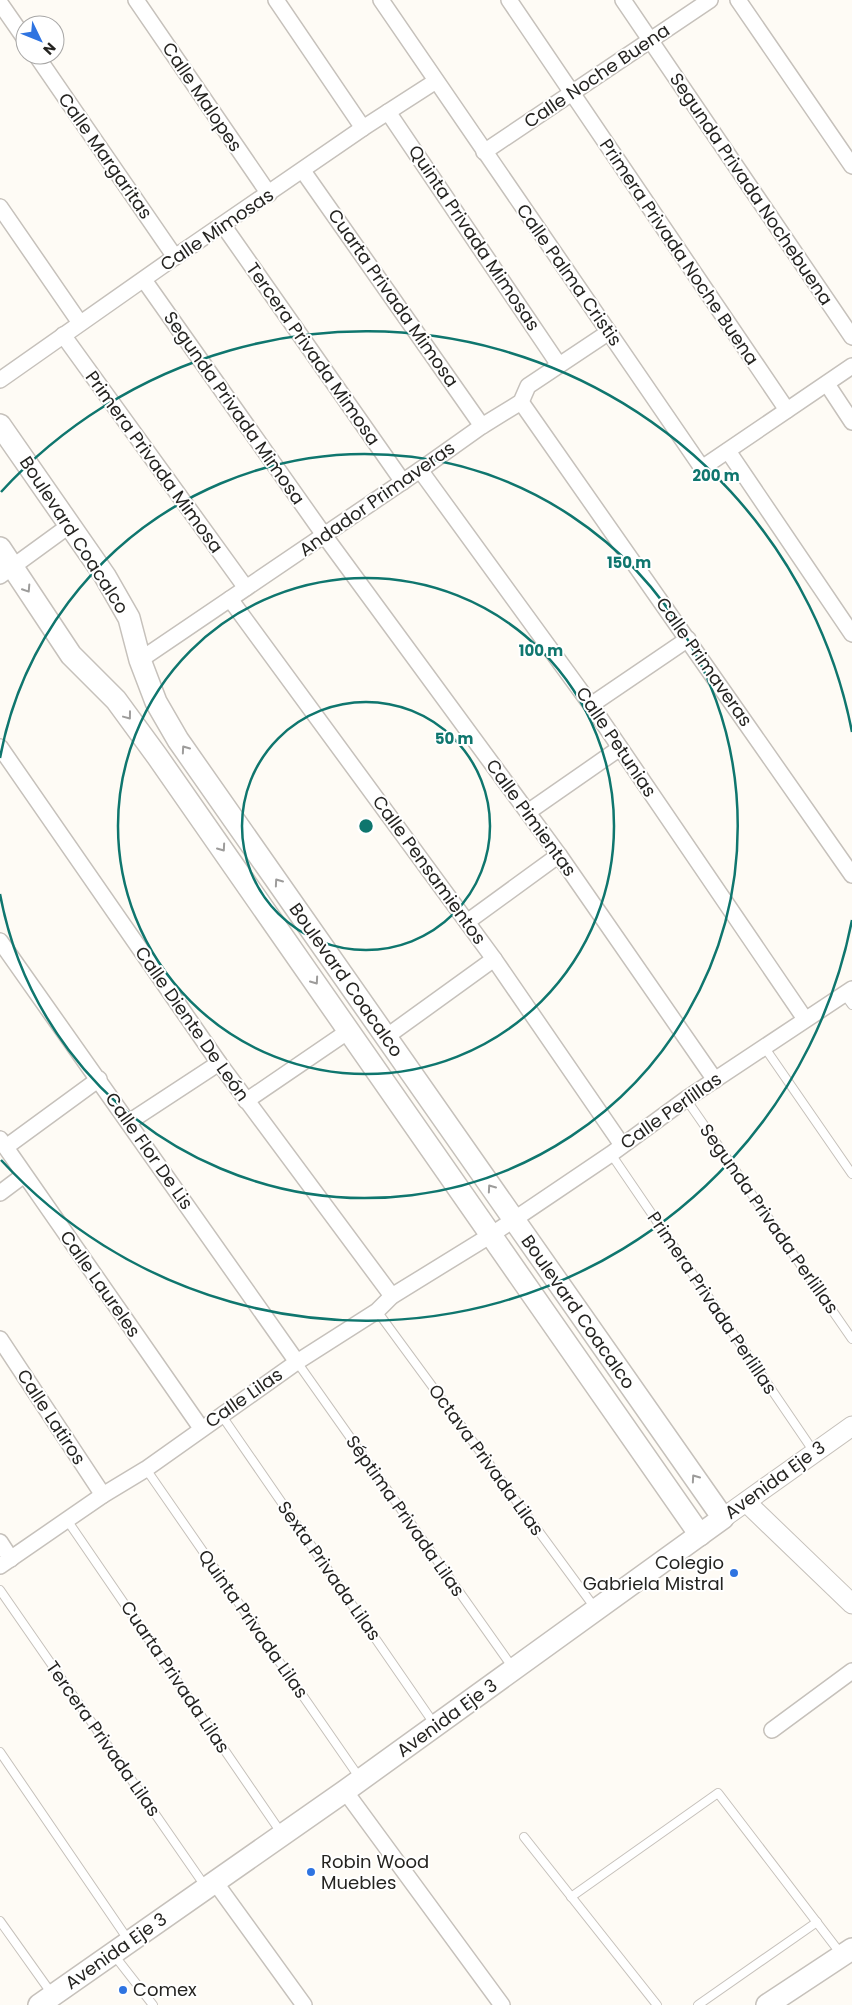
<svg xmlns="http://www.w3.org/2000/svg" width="852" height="2005" font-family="Poppins,sans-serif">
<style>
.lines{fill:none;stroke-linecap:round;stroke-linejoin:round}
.service-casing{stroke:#c6c1bb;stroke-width:10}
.minor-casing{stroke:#c6c1bb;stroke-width:18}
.tertiary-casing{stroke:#c6c1bb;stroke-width:21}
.secondary-casing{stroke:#c6c1bb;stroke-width:24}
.service{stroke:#fff;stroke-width:8}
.minor{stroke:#fff;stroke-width:15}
.tertiary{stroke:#fff;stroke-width:19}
.secondary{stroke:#fff;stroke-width:21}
.oneway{stroke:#9d9c9b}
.ring{fill:none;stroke:#0f766e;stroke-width:2.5}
.poi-dot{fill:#2f74e1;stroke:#fff;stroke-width:2}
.labels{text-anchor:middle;stroke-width:4;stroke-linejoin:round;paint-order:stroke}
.street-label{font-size:18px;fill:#252421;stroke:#fff}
.poi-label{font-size:18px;fill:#252421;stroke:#fff;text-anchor:start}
.centre{fill:#0f766e;stroke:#fff;stroke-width:2.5}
.ring-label{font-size:15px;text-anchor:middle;font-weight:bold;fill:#0f766e;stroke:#fff;stroke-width:4;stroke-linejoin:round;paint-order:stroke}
</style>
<rect width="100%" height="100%" fill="#fefbf5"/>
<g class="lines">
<g class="service-casing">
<g id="service">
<polyline points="844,994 852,1005"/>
<polyline points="765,1048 852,1174"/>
<polyline points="686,1099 852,1339"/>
<polyline points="611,1154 814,1452"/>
<polyline points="377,1311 595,1608"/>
<polyline points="297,1362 513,1668"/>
<polyline points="222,1416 435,1725"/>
<polyline points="146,1469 359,1777"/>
<polyline points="67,1520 282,1834"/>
<polyline points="0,1590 205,1886"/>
<polyline points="0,1752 129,1941"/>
<polyline points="524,1837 657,2005"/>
<polyline points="571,1897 718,1793 841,1954"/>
<polyline points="0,1921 52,1994"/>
<polyline points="114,1955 153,2005"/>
<polyline points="698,2005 817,1922"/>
</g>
</g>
<g class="minor-casing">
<g id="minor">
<polyline points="136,0 269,194"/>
<polyline points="276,0 363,128"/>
<polyline points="381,0 702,468 852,366"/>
<polyline points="509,0 787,410"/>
<polyline points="623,0 852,337"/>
<polyline points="738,0 852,166"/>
<polyline points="0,3 25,39"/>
<polyline points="36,55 175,257"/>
<polyline points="388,112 559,365"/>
<polyline points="484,152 710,0"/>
<polyline points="303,171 482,426"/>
<polyline points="0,207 80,323"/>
<polyline points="223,225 403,482"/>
<polyline points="144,280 324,535 559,855 715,1080"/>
<polyline points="63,335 246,588"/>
<polyline points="0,380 175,257 363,128 436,81"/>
<polyline points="827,384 852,422"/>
<polyline points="521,402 852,875"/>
<polyline points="728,451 852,634"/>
<polyline points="420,470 591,705 805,1019"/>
<polyline points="0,576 70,525"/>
<polyline points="230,599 494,959 622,1145"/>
<polyline points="140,660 420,470 482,426 521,402 528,386 609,332"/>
<polyline points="591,705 688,639"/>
<polyline points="0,747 219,1063 392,1296"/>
<polyline points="528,812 620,748"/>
<polyline points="467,922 559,855"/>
<polyline points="0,941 297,1362"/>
<polyline points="386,1037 494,959"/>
<polyline points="246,1101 350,1030"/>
<polyline points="129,1122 219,1063"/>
<polyline points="0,1139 201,1428"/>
<polyline points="6,1147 99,1079"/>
<polyline points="0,1193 24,1175"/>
<polyline points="0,1339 103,1495"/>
<polyline points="0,1542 11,1559"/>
<polyline points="0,1566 103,1495 146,1469 297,1362 377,1311 392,1296 491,1235 611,1154 686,1099 852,989"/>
<polyline points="772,1730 852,1671"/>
<polyline points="345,1791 502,2005"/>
<polyline points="215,1882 304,2005"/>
</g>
</g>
<g class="tertiary-casing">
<g id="tertiary">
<polyline points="746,1502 852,1604"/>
<polyline points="723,1518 852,1426"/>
</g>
</g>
<g class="secondary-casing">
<g id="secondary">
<polyline points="0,425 105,576 129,618 140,660 156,702 178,740 723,1518 345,1791 39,2005"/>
<polyline points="0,548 71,655 116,700 157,756 700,1535"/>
<polyline points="767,2005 852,1949"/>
</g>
</g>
<use href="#service" class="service"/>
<use href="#minor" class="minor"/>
<use href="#tertiary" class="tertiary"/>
<use href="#secondary" class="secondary"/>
</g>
<defs><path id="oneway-chevron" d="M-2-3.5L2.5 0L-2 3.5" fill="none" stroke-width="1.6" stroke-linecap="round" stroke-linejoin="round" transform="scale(1.25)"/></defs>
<g class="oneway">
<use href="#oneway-chevron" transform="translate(27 589) rotate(57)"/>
<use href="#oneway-chevron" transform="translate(128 716) rotate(53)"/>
<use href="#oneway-chevron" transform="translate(185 749) rotate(-125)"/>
<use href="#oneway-chevron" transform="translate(222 848) rotate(55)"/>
<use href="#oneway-chevron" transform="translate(278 882) rotate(-125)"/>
<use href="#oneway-chevron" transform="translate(315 981) rotate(55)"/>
<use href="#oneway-chevron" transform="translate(491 1188) rotate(-125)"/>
<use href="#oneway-chevron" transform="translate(695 1478) rotate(-125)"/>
</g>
<g class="ring">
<circle cx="366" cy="826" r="124"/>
<circle cx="366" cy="826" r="248"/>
<path d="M0 758A372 372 0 1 1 0 894"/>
<path d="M852 920A495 495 0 0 1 1 1160M1 492A495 495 0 0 1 852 732"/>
</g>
<g class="poi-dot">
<circle cx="734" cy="1573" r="5"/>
<circle cx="311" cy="1872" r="5"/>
<circle cx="123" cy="1990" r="5"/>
</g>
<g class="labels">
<g class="street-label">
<text transform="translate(597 76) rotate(-34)" y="6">Calle Noche Buena</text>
<text transform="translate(202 97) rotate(56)" y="6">Calle Malopes</text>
<text transform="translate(105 156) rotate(55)" y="6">Calle Margaritas</text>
<text transform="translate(751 189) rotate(56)" y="6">Segunda Privada Nochebuena</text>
<text transform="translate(217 230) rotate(-34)" y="6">Calle Mimosas</text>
<text transform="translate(474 238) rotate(56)" y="6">Quinta Privada Mimosas</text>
<text transform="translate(679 252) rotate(56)" y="6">Primera Privada Noche Buena</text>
<text transform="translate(569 275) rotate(55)" y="6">Calle Palma Cristis</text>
<text transform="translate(393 298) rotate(55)" y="6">Cuarta Privada Mimosa</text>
<text transform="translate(313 354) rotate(55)" y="6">Tercera Privada Mimosa</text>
<text transform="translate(234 408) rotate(55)" y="6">Segunda Privada Mimosa</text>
<text transform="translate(154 462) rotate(54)" y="6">Primera Privada Mimosa</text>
<text transform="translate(377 499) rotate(-35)" y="6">Andador Primaveras</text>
<text transform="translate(74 535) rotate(57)" y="6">Boulevard Coacalco</text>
<text transform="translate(704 662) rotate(55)" y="6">Calle Primaveras</text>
<text transform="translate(616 742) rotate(56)" y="6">Calle Petunias</text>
<text transform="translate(531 818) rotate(54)" y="6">Calle Pimientas</text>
<text transform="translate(429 870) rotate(54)" y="6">Calle Pensamientos</text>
<text transform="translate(346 980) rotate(55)" y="6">Boulevard Coacalco</text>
<text transform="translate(192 1024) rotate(55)" y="6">Calle Diente De León</text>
<text transform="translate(671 1111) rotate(-35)" y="6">Calle Perlillas</text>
<text transform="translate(149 1151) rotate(55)" y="6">Calle Flor De Lis</text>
<text transform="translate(769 1219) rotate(55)" y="6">Segunda Privada Perlillas</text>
<text transform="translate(100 1284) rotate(55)" y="6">Calle Laureles</text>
<text transform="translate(712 1303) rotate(56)" y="6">Primera Privada Perlillas</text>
<text transform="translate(578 1312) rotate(55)" y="6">Boulevard Coacalco</text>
<text transform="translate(244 1398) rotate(-35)" y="6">Calle Lilas</text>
<text transform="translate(51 1417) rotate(57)" y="6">Calle Latiros</text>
<text transform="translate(486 1460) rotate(54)" y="6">Octava Privada Lilas</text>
<text transform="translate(775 1480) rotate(-36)" y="6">Avenida Eje 3</text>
<text transform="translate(405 1516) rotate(55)" y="6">Séptima Privada Lilas</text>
<text transform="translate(329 1571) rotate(55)" y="6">Sexta Privada Lilas</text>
<text transform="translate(253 1624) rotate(55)" y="6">Quinta Privada Lilas</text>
<text transform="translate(175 1677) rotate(56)" y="6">Cuarta Privada Lilas</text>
<text transform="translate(447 1718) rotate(-36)" y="6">Avenida Eje 3</text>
<text transform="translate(103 1739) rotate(55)" y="6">Tercera Privada Lilas</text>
<text transform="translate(116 1951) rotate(-35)" y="6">Avenida Eje 3</text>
</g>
<g class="poi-label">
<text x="724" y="1569" text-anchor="end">Colegio<tspan x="724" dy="21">Gabriela Mistral</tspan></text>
<text x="321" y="1868">Robin Wood<tspan x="321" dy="21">Muebles</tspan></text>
<text x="133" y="1996">Comex</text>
</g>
</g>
<circle cx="366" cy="826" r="8" class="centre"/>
<g class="ring-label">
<text x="716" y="481">200 m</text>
<text x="629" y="568">150 m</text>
<text x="541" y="656">100 m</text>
<text x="454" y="744">50 m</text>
</g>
<g transform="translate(40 40) rotate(133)"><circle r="24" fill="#ffffff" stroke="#a8a7a6"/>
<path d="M0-4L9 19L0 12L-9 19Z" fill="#2f74e1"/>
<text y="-8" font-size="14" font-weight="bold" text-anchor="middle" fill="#252421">N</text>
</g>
</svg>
